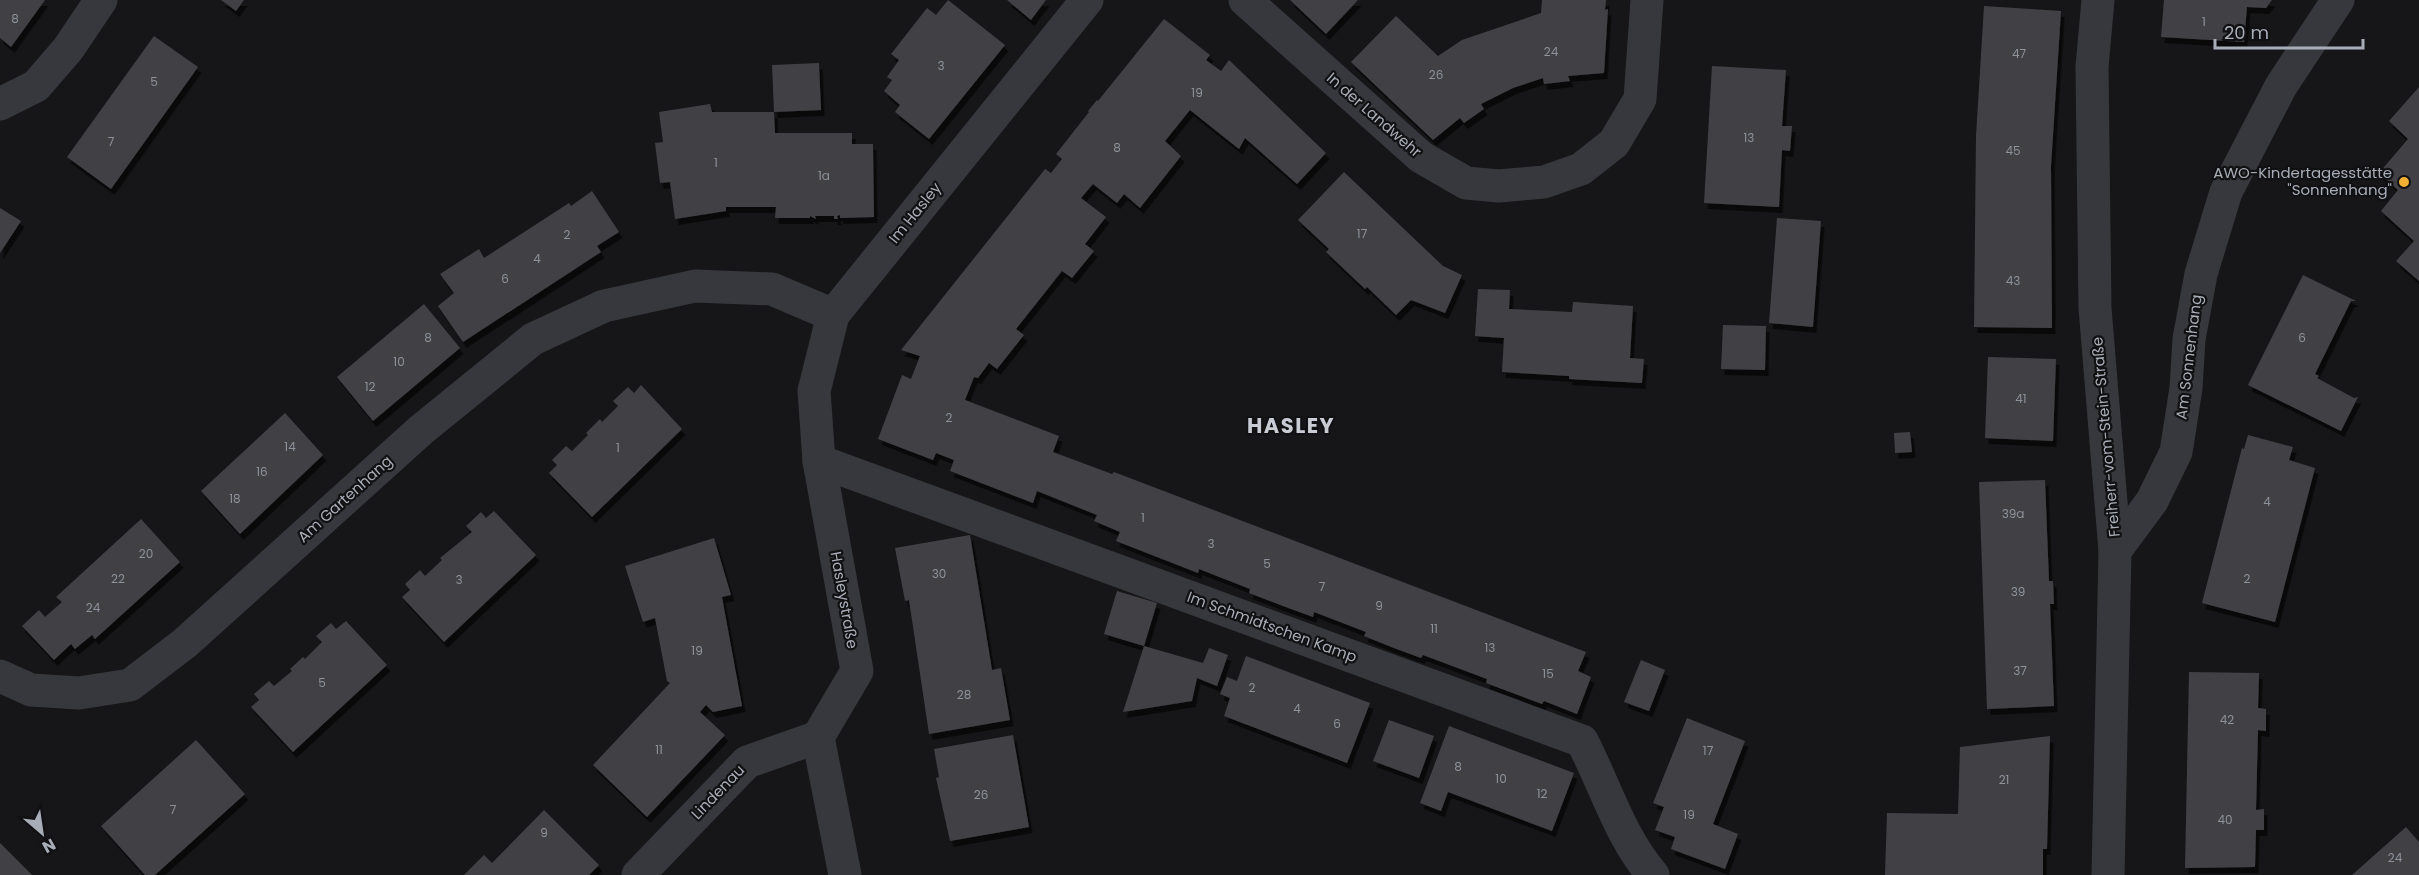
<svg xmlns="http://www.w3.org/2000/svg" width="2419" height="875" font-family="Poppins,sans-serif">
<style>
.building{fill:#404145;filter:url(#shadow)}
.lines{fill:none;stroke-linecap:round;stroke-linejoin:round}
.minor{stroke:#37383d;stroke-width:33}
.poi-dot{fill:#f2b134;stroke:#111113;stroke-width:2}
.labels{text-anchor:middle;stroke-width:4.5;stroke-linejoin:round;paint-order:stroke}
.number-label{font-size:12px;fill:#8e929b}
.street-label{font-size:15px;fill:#a8adb8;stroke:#111113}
.poi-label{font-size:15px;fill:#a8adb8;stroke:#111113;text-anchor:end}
.district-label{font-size:21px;font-weight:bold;letter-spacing:1.5px;fill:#c9ccd4;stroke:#111113}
</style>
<defs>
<filter id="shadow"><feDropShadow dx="3.5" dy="6" stdDeviation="0" flood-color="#0009"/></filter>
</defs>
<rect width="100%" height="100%" fill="#161618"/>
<g class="building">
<polygon points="0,0 45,0 11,47 0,38"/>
<polygon points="221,0 244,0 236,11"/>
<polygon points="948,0 1005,45 929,139 895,112 900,105 884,91 892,80 887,77 899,60 891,54 927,8 936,15"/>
<polygon points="1007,0 1046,0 1031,20"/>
<polygon points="1290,0 1358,0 1326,34"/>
<polygon points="1542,0 1606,0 1605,10 1608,9 1604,73 1568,76 1570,81 1544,84 1543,78 1513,88 1481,104 1484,109 1464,123 1460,118 1433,140 1351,62 1396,16 1438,56 1462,40 1541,13"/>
<polygon points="2164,0 2272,0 2266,8 2247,7 2244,42 2161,37"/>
<polygon points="1984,6 2061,11 2051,166 2052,328 1974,327 1976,136"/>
<polygon points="1164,19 1210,55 1206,60 1221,71 1229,60 1326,153 1297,184 1245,138 1239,149 1190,110 1165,141 1181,156 1140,208 1124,194 1117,203 1093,184 1081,198 1106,217 1085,244 1094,251 1072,278 1062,271 1016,329 1024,335 997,369 989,363 978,378 974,377 965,400 1059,436 1053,452 1112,474 1114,472 1586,652 1578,671 1591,677 1577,714 1544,701 1542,704 1486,683 1487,679 1423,655 1421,658 1394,648 1364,636 1366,632 1314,612 1313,617 1283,606 1249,593 1250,589 1199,569 1198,573 1116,541 1120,532 1094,521 1097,515 1037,491 1033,503 950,471 954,460 936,453 933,460 878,439 902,375 911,379 920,356 901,350 1045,169 1051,173 1062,159 1056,154 1089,112 1088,111 1097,100 1098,101"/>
<polygon points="154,36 198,67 111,189 67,157"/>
<polygon points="819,63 821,110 774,112 772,65"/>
<polygon points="1712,66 1786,70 1782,126 1792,126 1790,151 1782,150 1779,207 1704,203"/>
<polygon points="2419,87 2419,281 2396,261 2414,241 2381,211 2398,190 2379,173 2408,139 2389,121"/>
<polygon points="710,104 712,112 774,112 775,133 852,133 852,144 873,144 874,217 840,218 840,215 837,216 838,219 834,219 834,216 815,216 816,219 810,216 810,218 775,218 776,207 726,207 726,211 675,219 670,182 660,183 655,143 663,142 659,112"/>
<polygon points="1344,172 1443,266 1462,275 1445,313 1411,300 1396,315 1367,287 1365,289 1326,252 1329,249 1298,220"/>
<polygon points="592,191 619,232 597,246 601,252 463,342 438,306 454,293 440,274 479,249 484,258 569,203 571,206"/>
<polygon points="0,208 21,221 0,253"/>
<polygon points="1777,218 1821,221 1813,327 1769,323"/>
<polygon points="2303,275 2356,301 2351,301 2315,374 2319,376 2317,378 2354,398 2358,397 2341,431 2248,385"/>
<polygon points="1478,289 1510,290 1509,309 1572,312 1573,302 1633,306 1630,358 1644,359 1642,383 1569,379 1569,376 1502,372 1504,338 1475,336"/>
<polygon points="424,304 460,348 373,421 337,377"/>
<polygon points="1723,325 1766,326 1765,370 1721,369"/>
<polygon points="1988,357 2056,359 2053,441 1985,438"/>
<polygon points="641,385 682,429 592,517 549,473 557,465 552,460 566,446 572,451 588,435 586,433 600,419 602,422 618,406 613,401 628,387 634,393"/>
<polygon points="285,413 323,455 240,534 201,491"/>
<polygon points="1910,432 1912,452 1895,453 1894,433"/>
<polygon points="2248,435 2293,447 2289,460 2315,468 2275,622 2202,603 2242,448 2244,449"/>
<polygon points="2045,480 2049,581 2053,581 2054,604 2050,604 2054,706 1987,709 1979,482"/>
<polygon points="494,511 536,555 444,642 402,597 410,590 405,584 420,570 425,576 442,560 440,558 472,532 466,526 481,512 486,518"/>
<polygon points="141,519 180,562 95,639 92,635 75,649 71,644 54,660 22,626 39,610 45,617 62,602 56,597"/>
<polygon points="970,535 992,670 1001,668 1010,720 929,734 909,600 905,601 895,548"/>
<polygon points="714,538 731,595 722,597 742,706 713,712 706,705 700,712 725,735 647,817 593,765 670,683 667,681 655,618 643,622 625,566"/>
<polygon points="1117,591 1157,603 1144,646 1104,634"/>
<polygon points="346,621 387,665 293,752 251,707 259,700 254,694 269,681 274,686 292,671 290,669 303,657 305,659 322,642 316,636 331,623 336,629"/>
<polygon points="1144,646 1203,663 1209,648 1228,655 1217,686 1197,678 1192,701 1123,712"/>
<polygon points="1246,656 1370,703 1347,763 1224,716 1230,698 1220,694 1227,677 1237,681"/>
<polygon points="1641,660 1665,670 1649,711 1624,702"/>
<polygon points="2189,672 2259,673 2258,708 2266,709 2266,731 2258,730 2256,810 2264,809 2264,830 2256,830 2255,867 2185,868"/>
<polygon points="1687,718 1745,741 1713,824 1738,834 1725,869 1671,849 1675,837 1655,830 1664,807 1653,803"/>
<polygon points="1389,720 1434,736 1419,778 1373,761"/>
<polygon points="1449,726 1574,773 1552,831 1448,792 1441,811 1420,803"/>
<polygon points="1013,735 1029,827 950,841 936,778 939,777 934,749"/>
<polygon points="2050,736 2047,849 2043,849 2043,875 1885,875 1887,813 1958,814 1960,747"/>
<polygon points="196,740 245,794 155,875 145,875 101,826"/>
<polygon points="544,810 599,865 589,875 464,875 484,855 492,863"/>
<polygon points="2406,827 2419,842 2419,875 2352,875"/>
<polygon points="0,843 32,875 0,875"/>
</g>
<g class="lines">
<g class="minor">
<polyline points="1245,0 1421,157 1466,183 1499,186 1544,182 1581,169 1614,143 1640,99 1647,0"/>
<polyline points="2098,0 2092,67 2095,308 2115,551 2108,875"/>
<polyline points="0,104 36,86 68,49 101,0"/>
<path d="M819,461L1582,741C1605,785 1620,837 1653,875"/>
<polyline points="2115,551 2152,501 2176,452 2186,388 2189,339 2201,274 2226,192 2281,86 2338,0"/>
<polyline points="0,676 31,690 79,693 130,685 185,643 421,430 533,339 604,306 695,286 772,289 833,315"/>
<polyline points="638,875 747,762 818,737"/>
<polyline points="845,875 818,737 857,671 819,461 814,391 833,315 1087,0"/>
</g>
</g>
<circle class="poi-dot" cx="2404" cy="182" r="6"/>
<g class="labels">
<g class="number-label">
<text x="15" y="23">8</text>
<text x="2204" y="26">1</text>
<text x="1551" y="56">24</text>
<text x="2019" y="58">47</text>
<text x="941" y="70">3</text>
<text x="1436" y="79">26</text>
<text x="154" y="86">5</text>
<text x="1197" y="97">19</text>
<text x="1749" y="142">13</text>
<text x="111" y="146">7</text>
<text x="1117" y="152">8</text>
<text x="2013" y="155">45</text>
<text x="716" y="167">1</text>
<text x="824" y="180">1a</text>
<text x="1362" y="238">17</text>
<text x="567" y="239">2</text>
<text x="537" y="263">4</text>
<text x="505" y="283">6</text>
<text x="2013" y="285">43</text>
<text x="428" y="342">8</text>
<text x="2302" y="342">6</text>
<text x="399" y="366">10</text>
<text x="370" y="391">12</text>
<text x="2021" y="403">41</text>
<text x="949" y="422">2</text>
<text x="290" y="451">14</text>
<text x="618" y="452">1</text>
<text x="262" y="476">16</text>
<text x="235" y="503">18</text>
<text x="2267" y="506">4</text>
<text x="2013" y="518">39a</text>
<text x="1143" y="522">1</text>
<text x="1211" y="548">3</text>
<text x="146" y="558">20</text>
<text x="1267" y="568">5</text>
<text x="939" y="578">30</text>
<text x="118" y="583">22</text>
<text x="2247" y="583">2</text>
<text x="459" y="584">3</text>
<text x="1322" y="591">7</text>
<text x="2018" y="596">39</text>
<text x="1379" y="610">9</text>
<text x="93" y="612">24</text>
<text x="1434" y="633">11</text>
<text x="1490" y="652">13</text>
<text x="697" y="655">19</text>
<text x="2020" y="675">37</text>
<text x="1548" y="678">15</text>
<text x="322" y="687">5</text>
<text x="1252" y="692">2</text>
<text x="964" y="699">28</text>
<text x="1297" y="713">4</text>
<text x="2227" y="724">42</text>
<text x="1337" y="728">6</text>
<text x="659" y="754">11</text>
<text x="1708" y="755">17</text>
<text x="1458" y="771">8</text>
<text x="1501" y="783">10</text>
<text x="2004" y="784">21</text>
<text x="1542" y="798">12</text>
<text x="981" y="799">26</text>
<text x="173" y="814">7</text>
<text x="1689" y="819">19</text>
<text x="2225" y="824">40</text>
<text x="544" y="837">9</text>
<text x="2395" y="862">24</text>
</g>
<g class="street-label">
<text transform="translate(1374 115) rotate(41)" y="5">In der Landwehr</text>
<text transform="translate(915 213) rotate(-51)" y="5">Im Hasley</text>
<text transform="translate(2189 357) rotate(-83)" y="5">Am Sonnenhang</text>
<text transform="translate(2106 437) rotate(-95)" y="5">Freiherr-vom-Stein-Straße</text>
<text transform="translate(345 499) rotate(-42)" y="5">Am Gartenhang</text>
<text transform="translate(844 600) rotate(80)" y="5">Hasleystraße</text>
<text transform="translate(1272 627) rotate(20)" y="5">Im Schmidtschen Kamp</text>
<text transform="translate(718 792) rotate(-46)" y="5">Lindenau</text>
</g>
<g class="poi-label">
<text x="2392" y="178">AWO-Kindertagesstätte<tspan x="2392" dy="17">"Sonnenhang"</tspan></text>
</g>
<g class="district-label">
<text x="1291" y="433">HASLEY</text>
</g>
</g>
<g transform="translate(42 833) rotate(151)" stroke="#111113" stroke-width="4.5" paint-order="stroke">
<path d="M0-4.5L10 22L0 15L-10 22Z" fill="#a8adb8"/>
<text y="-9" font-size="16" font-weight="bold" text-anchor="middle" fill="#a8adb8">N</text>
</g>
<path d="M2215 39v9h148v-9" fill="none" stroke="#a8adb8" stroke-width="3"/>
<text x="2224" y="39" font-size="18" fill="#a8adb8" stroke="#111113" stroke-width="4.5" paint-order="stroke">20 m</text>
</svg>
